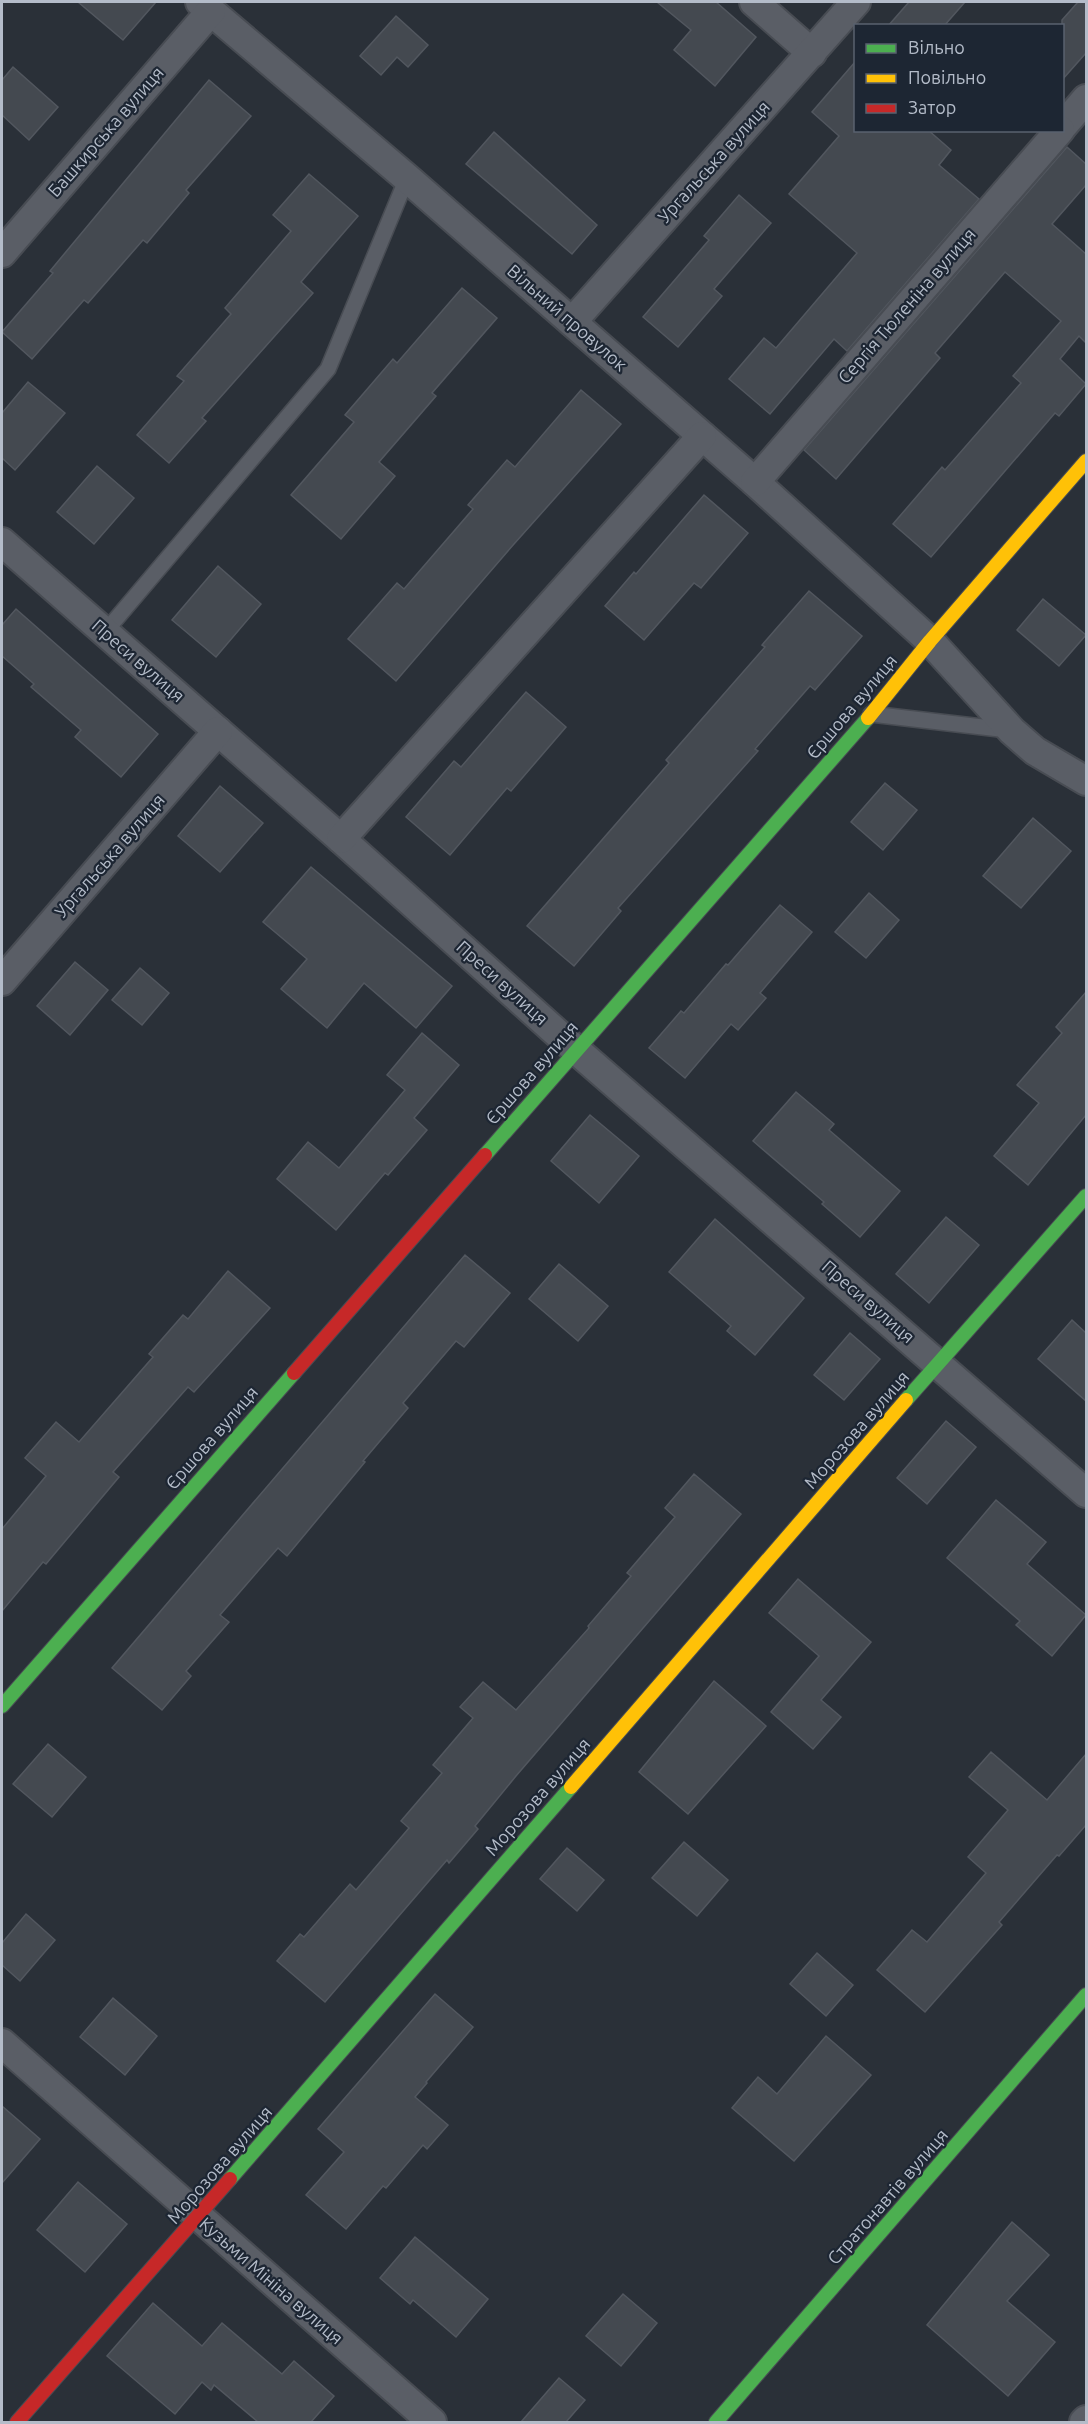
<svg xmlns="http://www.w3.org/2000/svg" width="1088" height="2424" font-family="Ubuntu,sans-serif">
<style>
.building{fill:#444950;stroke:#52575f;stroke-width:1.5}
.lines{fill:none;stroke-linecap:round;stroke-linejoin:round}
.lane-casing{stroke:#484c53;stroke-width:18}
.street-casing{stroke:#484c53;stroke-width:32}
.fast-casing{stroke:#484c53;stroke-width:16}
.slow-casing{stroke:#484c53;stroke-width:16}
.jam-casing{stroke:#484c53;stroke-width:16}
.lane{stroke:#5a5e66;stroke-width:15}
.street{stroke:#5a5e66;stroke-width:28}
.fast{stroke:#4caf50;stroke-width:14}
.slow{stroke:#ffc107;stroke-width:14}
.jam{stroke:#c62828;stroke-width:14}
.labels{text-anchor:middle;stroke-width:4.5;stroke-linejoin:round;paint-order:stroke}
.street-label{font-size:18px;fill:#b4bcc9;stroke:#1d2633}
</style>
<rect width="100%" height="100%" fill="#2a3038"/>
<g class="building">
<polygon points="78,2 156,2 123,40"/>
<polygon points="657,2 716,2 756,37 715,86 674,50 691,30"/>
<polygon points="909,2 965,2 944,26 888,26"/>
<polygon points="1078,2 1086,2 1086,53 1062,80 1062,20"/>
<polygon points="396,16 428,45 408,67 397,57 381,75 360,56"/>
<polygon points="855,62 855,130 928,130 951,150 939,165 979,199 847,351 834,339 770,414 729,379 764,338 776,348 857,253 789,194 839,136 812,112"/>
<polygon points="13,67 58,107 29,140 2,115 2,80"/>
<polygon points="209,80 251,116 186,190 189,193 147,243 143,240 88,303 84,300 32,359 2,332 53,273 50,271"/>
<polygon points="494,132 597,225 572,254 466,164"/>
<polygon points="1067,147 1086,164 1086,185 1052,224 1086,254 1086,343 1079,336 1060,359 1086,384 1059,416 1055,413 931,557 893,524 942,467 945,470 1021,383 1013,376 1061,321 1005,272 935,353 940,358 836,479 804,450"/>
<polygon points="309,174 358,216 301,282 313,293 202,418 206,421 169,463 137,435 184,381 177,376 231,314 225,308 291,231 273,215"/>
<polygon points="739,195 771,223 714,289 722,296 678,347 643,317 709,240 704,236"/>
<polygon points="462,288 497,318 432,393 436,396 379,462 395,476 341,539 291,495 354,422 345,415 393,359 397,363"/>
<polygon points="28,382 65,413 15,470 2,458 2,413"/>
<polygon points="581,390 621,424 514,544 396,681 348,639 397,583 404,589 473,509 468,505 507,460 515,467"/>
<polygon points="97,466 134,498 94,544 57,512"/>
<polygon points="704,495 748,533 701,588 694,583 644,640 605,606 634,572 636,574"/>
<polygon points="218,566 261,604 216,657 172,620"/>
<polygon points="809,591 862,636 815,690 810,686 755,749 758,751 618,908 621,911 574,966 527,926 669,763 666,760 765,647 762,645"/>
<polygon points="1043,599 1086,635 1059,666 1017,630"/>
<polygon points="16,609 158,734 121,777 75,737 81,730 31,687 34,684 2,656 2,625"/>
<polygon points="526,692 566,727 511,791 507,788 450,855 406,817 454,761 461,767"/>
<polygon points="885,783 917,810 883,850 851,822"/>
<polygon points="220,786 263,823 220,872 178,836"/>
<polygon points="1033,818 1071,851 1021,908 983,876"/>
<polygon points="311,867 452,986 416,1028 364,983 327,1028 281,989 307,959 263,922"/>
<polygon points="869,893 899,920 866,958 835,932"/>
<polygon points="780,905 812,932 760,993 766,998 738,1030 731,1024 685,1078 649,1048 681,1011 684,1013 726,964 728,965"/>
<polygon points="75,962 108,990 70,1035 37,1006"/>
<polygon points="140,968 169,993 142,1025 112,1000"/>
<polygon points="1086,992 1086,1115 1028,1185 994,1156 1039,1103 1017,1085 1062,1033 1056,1027"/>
<polygon points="422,1033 459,1065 414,1118 427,1130 388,1175 385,1173 336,1230 277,1179 308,1142 339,1168 405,1090 387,1075"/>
<polygon points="796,1092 834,1124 829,1130 900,1191 860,1237 822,1204 824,1202 753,1141"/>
<polygon points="590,1115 639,1156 599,1203 551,1161"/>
<polygon points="946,1217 979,1245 929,1303 896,1274"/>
<polygon points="715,1219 804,1298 755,1355 727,1331 731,1326 669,1272"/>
<polygon points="465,1255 510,1293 464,1347 456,1341 403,1403 408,1408 363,1461 365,1462 287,1556 278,1548 220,1615 229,1622 186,1671 191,1676 162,1710 112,1668"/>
<polygon points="559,1264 608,1306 578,1341 529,1299"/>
<polygon points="228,1271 270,1308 194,1392 188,1387 113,1472 119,1477 46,1564 43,1562 2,1611 2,1529 46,1476 25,1458 56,1422 79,1442 153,1357 149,1354 183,1315 188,1319"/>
<polygon points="1072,1320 1086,1333 1086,1401 1038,1359"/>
<polygon points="850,1333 880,1359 844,1400 814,1375"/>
<polygon points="946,1421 976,1447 927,1504 897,1478"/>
<polygon points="694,1474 741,1514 516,1776 475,1826 478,1829 449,1863 447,1860 325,2002 277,1961 300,1934 304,1937 350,1884 356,1890 409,1828 401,1821 442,1773 433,1765 473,1718 460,1707 483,1682 516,1710 589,1628 588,1626 631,1576 627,1573 675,1517 665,1508"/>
<polygon points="996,1500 1046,1542 1027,1564 1086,1615 1052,1656 1016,1625 1020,1621 947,1558"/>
<polygon points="798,1579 871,1642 821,1700 841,1717 813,1749 771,1712 819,1656 769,1613"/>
<polygon points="714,1681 766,1726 688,1814 639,1772"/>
<polygon points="48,1744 86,1777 52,1817 13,1784"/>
<polygon points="991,1752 1047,1800 1086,1754 1086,1825 1059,1856 1057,1855 999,1922 1002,1925 925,2012 877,1970 912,1930 927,1942 986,1873 968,1857 1008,1810 969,1777"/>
<polygon points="684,1842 728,1880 697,1916 652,1878"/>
<polygon points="567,1848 604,1880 577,1911 540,1879"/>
<polygon points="26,1914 55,1940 20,1981 2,1965 2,1943"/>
<polygon points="817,1953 853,1985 826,2016 790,1984"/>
<polygon points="435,1994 473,2027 426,2082 427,2083 415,2097 448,2125 427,2149 423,2145 386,2188 383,2186 346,2229 306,2195 344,2152 318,2129"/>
<polygon points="113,1998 157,2036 125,2075 80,2037"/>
<polygon points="826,2036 871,2075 794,2161 732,2108 758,2077 777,2094"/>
<polygon points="2,2106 40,2139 2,2183"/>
<polygon points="78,2182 127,2224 85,2272 37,2230"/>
<polygon points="1012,2222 1049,2255 1007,2301 1055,2342 1008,2396 927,2325"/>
<polygon points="415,2237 488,2299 456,2337 413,2300 410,2304 380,2278"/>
<polygon points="623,2294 657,2323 621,2366 586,2336"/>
<polygon points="153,2303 202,2346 222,2323 282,2374 294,2361 334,2396 311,2422 258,2422 214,2385 211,2390 202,2382 175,2414 107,2356"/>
<polygon points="559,2378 585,2400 566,2422 521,2422"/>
</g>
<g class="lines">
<g class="lane-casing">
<g id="lane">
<polyline points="105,632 328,369 407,178"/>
<polyline points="871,714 1008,730"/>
</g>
</g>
<g class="street-casing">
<g id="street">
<polyline points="200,2 407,178 755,482 930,641 1012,731 1035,751 1086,781"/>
<polyline points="754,2 812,53"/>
<polyline points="1062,127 1086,99"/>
<polyline points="2,253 211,11"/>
<polyline points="572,322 856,2"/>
<polyline points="755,482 1060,130"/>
<polyline points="2,542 341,839 576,1050 1086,1493"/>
<polyline points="341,839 702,436"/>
<polyline points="2,981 218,731"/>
<polyline points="2,2043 432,2422"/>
<polyline points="1084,2422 1086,2420"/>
</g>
</g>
<g class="fast-casing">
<g id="fast">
<polyline points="485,1155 868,718"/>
<polyline points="906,1400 1086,1196"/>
<polyline points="2,1706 294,1373"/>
<polyline points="230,2179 571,1787"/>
<polyline points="716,2422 1086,1995"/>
</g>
</g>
<g class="slow-casing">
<g id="slow">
<polyline points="868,718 930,641 1086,461"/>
<polyline points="571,1787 906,1400"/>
</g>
</g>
<g class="jam-casing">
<g id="jam">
<polyline points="294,1373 485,1155"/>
<polyline points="17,2422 230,2179"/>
</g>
</g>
<use href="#lane" class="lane"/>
<use href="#street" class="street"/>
<use href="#fast" class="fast"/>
<use href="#slow" class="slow"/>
<use href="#jam" class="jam"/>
</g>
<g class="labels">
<g class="street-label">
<text transform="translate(106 132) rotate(-49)" y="6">Башкирська вулиця</text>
<text transform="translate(714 162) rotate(-48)" y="6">Ургальська вулиця</text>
<text transform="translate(907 306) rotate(-49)" y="6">Сергія Тюленіна вулиця</text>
<text transform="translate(567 318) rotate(41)" y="6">Вільний провулок</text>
<text transform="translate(138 661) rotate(41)" y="6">Преси вулиця</text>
<text transform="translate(852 707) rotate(-50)" y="6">Єршова вулиця</text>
<text transform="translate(110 856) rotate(-49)" y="6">Ургальська вулиця</text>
<text transform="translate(502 983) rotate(42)" y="6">Преси вулиця</text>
<text transform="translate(532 1073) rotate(-49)" y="6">Єршова вулиця</text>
<text transform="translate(868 1302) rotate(41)" y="6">Преси вулиця</text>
<text transform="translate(857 1430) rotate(-49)" y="6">Морозова вулиця</text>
<text transform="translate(212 1438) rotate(-49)" y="6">Єршова вулиця</text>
<text transform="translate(538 1797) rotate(-49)" y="6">Морозова вулиця</text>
<text transform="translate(220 2165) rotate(-49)" y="6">Морозова вулиця</text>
<text transform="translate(888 2197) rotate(-49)" y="6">Стратонавтів вулиця</text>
<text transform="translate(271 2281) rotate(41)" y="6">Кузьми Мініна вулиця</text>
</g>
</g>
<rect width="1088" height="2424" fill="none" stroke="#b4bcc9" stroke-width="6"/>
<rect x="854" y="24" width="210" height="108" fill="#1d2633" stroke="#59626f" stroke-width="1.5"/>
<rect x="866" y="44" width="30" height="9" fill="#4caf50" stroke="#59626f" stroke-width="1.5"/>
<text x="908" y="54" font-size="18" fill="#b4bcc9">Вільно</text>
<rect x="866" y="74" width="30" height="9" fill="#ffc107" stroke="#59626f" stroke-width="1.5"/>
<text x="908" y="84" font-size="18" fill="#b4bcc9">Повільно</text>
<rect x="866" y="104" width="30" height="9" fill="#c62828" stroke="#59626f" stroke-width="1.5"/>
<text x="908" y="114" font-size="18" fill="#b4bcc9">Затор</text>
</svg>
